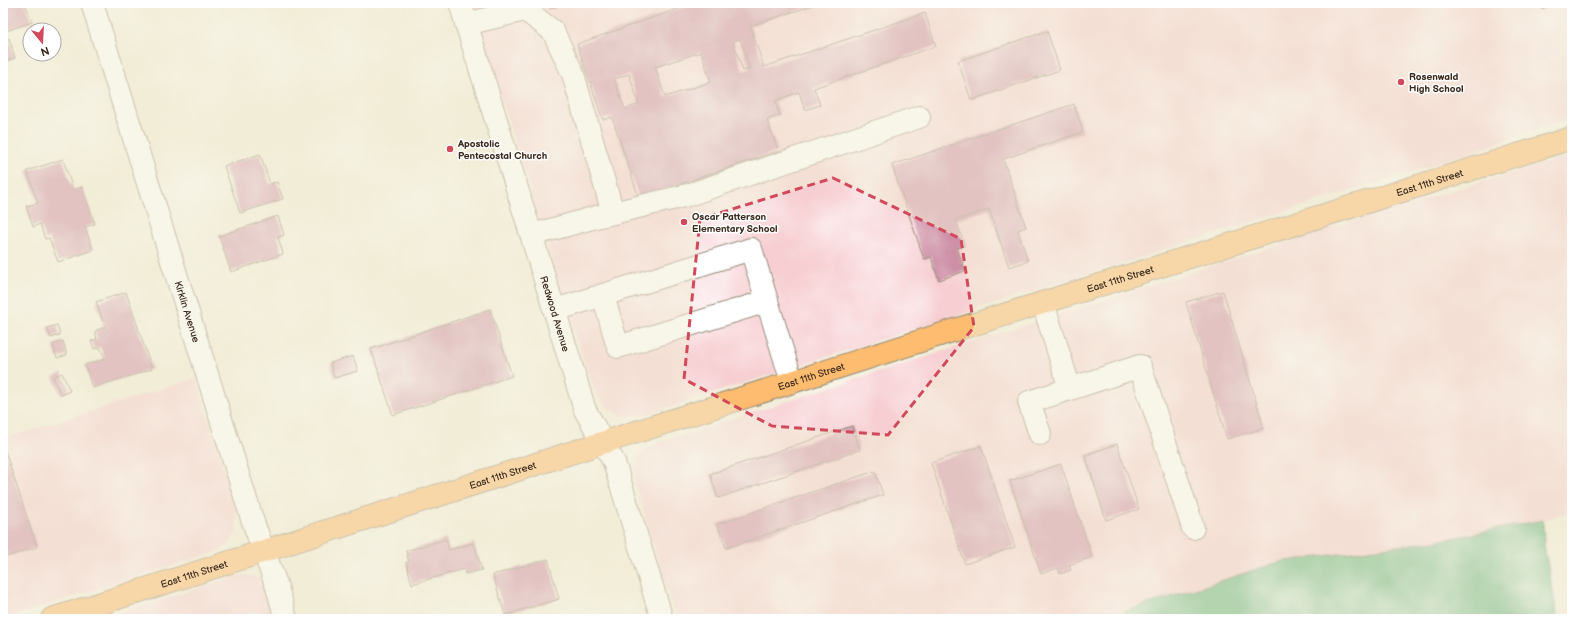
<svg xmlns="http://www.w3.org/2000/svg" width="1575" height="622" font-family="'Balsamiq Sans',sans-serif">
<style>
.built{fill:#f7cfd2}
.forest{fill:#67b57f;stroke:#51704e}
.building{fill:#ce90a6;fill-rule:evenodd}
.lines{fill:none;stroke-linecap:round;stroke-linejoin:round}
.minor-casing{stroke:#968c7a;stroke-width:24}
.major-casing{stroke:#968c7a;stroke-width:24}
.minor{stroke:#fff;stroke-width:22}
.major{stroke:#fdbc6f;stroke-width:22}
.marked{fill:none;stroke:#d1495b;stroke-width:3;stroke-dasharray:8 5;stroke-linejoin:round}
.poi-dot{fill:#d1495b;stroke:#fff;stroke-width:1.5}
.labels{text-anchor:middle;stroke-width:3;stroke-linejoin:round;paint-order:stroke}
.poi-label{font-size:10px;font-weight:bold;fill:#3b2a1e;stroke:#fff;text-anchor:start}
.street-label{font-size:10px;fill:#3b2a1e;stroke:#fff}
</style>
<rect width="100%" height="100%" fill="#fff"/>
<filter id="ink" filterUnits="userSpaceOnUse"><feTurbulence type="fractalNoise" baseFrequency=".025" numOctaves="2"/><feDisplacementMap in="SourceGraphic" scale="8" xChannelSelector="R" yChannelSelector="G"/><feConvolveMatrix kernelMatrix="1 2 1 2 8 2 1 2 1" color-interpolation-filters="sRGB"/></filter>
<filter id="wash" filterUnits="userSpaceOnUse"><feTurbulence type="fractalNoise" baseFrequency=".012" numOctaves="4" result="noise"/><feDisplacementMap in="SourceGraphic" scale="16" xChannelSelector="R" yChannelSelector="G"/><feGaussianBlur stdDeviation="0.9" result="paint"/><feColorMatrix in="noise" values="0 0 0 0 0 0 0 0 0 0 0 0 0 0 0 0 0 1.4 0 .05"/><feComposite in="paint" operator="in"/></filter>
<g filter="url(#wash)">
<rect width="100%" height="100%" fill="#f2edd7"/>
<g class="built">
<polygon points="471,3 1572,3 1572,117 1470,153 644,415 628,416 621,415 606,407 596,393 580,350"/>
<polygon points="1572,155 1572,511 1541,521 1442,540 1279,562 1102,619 676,619 634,481 635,464 639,456 650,445 1386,210"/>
<polygon points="196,378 236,508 237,531 228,545 219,551 3,619 3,439"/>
<polygon points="240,575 255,576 260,580 265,590 274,619 100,619"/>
</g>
<polygon class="forest" points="1543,520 1544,544 1558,619 1102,619 1279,562 1442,540"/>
<g id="blocks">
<g class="building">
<polygon points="3,3 25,3 32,22 3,32"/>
<polygon points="548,3 566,3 550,9"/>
<path d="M695,3H820L750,26L764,67L925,13L936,46L814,88L820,105L805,110L799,92L775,101L780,115L767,120L778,151L639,198L612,117L603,120L577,44ZM740,39L750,69L743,71L733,41ZM701,52L711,82L665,97L655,67ZM629,74L639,104L625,109L614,79Z"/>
<polygon points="1540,3 1551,3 1552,5 1542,9"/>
<polygon points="1047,31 1060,70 971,100 958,61"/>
<polygon points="9,38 15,58 3,62 3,40"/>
<polygon points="1074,104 1083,132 1003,159 1026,227 1018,230 1028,261 1009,267 989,209 956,220 965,246 957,248 965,271 939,280 931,257 924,259 892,165"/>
<polygon points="260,154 270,184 277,182 283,199 240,213 224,166"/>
<polygon points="63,159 73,190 82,187 95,224 85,227 93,250 58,262 49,238 45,239 40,224 33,227 26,206 38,203 27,171"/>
<polygon points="278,216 284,235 278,237 283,254 231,272 219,236"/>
<polygon points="1223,291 1264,428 1227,439 1186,302"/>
<polygon points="126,292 152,369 92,388 85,365 105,359 100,347 94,349 91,341 97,339 95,331 105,327 96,302"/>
<polygon points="490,309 512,376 393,415 371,349"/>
<polygon points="57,325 60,335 51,338 47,328"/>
<polygon points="63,341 67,355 57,358 53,345"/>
<polygon points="353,356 358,371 334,378 330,363"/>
<polygon points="62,373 70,391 61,395 53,377"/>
<polygon points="852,426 860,450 718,498 710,474"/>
<polygon points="1117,444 1139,509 1106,520 1085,455"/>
<polygon points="3,445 37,547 3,558"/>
<polygon points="981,446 1015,547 965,564 931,463"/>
<polygon points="1061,464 1092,557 1069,565 1071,570 1060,574 1058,568 1041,574 1010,481"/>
<polygon points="875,471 883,495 726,548 717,524"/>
<polygon points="446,539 449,550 474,543 482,570 465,574 464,569 412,584 406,562 409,562 406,551"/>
<polygon points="548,559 559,599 505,615 493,575"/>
</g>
</g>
</g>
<g filter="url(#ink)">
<use href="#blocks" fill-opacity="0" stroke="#968c7a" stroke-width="1"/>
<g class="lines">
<g class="minor-casing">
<g id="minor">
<path id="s1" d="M92,3L252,519L277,587L286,619"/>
<path id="s2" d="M460,3L585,410L614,462L662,619"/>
<polyline points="466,24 525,10 553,31 573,74 613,213"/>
<polyline points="532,235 600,216 688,195 919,117"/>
<polyline points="603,295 618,347 767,301"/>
<polyline points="1043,303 1070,389 1140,366 1193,528"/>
<polyline points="555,310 751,249 792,382"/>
<polyline points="1040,434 1029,402 1070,389"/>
</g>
</g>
<g class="major-casing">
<g id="major">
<path id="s3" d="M52,619L936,336L1572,138"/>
</g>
</g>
<use href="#minor" class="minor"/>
<use href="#major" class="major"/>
</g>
</g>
<path d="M0 0H1575V622H0ZM833,178L961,239L974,327L888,435L772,426L684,379L700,219Z" fill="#f2edd7" fill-opacity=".55" fill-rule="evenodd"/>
<path class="marked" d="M833,178L961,239L974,327L888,435L772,426L684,379L700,219Z"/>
<g class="poi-dot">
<circle cx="1401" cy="82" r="4"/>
<circle cx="450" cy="149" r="4"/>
<circle cx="684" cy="222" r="4"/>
</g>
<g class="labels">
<g class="poi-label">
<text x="1409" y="80">Rosenwald<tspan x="1409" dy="12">High School</tspan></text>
<text x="458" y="147">Apostolic<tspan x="458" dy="12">Pentecostal Church</tspan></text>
<text x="692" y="220">Oscar Patterson<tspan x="692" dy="12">Elementary School</tspan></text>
</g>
<g class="street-label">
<text dy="4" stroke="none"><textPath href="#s3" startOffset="1445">East 11th Street</textPath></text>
<text dy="4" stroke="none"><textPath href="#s3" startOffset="1121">East 11th Street</textPath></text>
<text dy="4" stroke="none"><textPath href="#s1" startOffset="323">Kirklin Avenue</textPath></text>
<text dy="4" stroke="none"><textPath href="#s2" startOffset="325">Redwood Avenue</textPath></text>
<text dy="4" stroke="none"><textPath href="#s3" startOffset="797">East 11th Street</textPath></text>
<text dy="4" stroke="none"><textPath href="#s3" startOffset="473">East 11th Street</textPath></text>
<text dy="4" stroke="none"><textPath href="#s3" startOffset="149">East 11th Street</textPath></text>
</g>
</g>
<rect width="1575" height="622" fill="none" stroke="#fff" stroke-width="16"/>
<g transform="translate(42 42) rotate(162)"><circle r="19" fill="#ffffff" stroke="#b1aaa5"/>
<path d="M0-3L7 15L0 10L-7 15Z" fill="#d1495b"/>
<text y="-6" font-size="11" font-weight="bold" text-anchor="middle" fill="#3b2a1e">N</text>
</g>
</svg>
